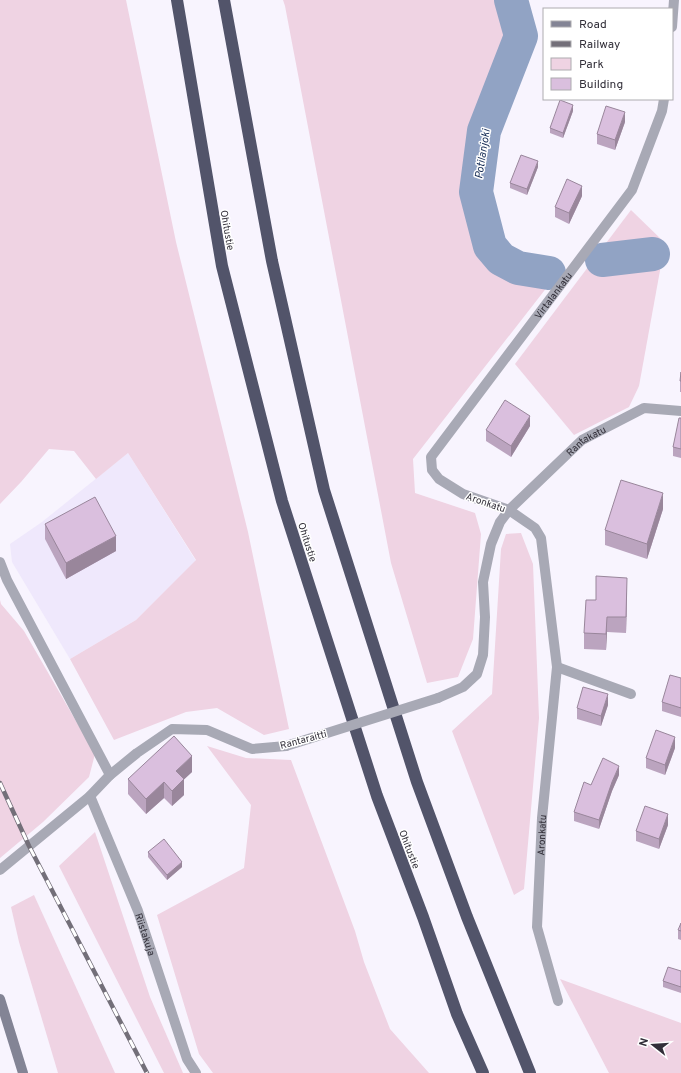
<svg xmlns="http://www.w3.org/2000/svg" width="681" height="1073" font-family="Overpass,sans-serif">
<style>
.built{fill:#efe8fc}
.green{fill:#efd3e3}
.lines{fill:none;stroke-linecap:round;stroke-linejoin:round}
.river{stroke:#91a3c4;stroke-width:34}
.street{stroke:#a8a9b5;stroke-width:10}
.secondary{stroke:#838495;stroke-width:10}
.highway{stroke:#52546a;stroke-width:12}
.rail-casing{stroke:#736f79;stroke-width:4.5}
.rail{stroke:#fff;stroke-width:3;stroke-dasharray:9;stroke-linecap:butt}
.street-bridge{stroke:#a8a9b5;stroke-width:10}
.wall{fill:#bba4bf}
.shaded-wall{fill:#99869b}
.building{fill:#dabfde;stroke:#99869b}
.labels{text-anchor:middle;stroke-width:3;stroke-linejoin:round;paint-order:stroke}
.street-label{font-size:10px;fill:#322f39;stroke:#fff}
.water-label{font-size:11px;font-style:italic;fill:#122953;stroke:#fff}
</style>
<rect width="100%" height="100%" fill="#f8f4fe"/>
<polygon class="built" points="128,453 196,561 136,620 70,659 12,562 10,544 42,522"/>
<g class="green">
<polygon points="0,0 126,0 176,242 248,532 289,729 264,735 217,708 186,712 114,740 70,659 136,620 196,560 128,453 96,479 74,451 49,449 21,482 0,504"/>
<polygon points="283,0 495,0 506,41 468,130 467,195 492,272 551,282 413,459 415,493 475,513 481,534 473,639 458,677 427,683 391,563 285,6"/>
<polygon points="631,210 665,243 639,386 629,407 574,435 515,364"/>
<polygon points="521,533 533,564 539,718 524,889 514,895 452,731 492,694 501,549 506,534"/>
<polygon points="0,600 1,604 24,631 95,754 89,777 43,822 0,858"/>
<polygon points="207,746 246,758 291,760 355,931 364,962 390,1029 429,1073 213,1073 199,1054 157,915 244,868 251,805"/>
<polygon points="95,832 150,997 183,1073 164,1073 59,866"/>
<polygon points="34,895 115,1073 58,1073 19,942 11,907"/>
<polygon points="560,979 681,1023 681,1073 609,1073"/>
</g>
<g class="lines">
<g class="river">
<polyline points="511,0 521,36 484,131 476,192 490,246 501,259 518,268 549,273"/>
<polyline points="602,260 653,254"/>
</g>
<g class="street">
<polyline points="672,27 674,0"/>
<polyline points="0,562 7,580 110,775"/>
<polyline points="557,667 631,694"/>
<path id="s1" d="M438,698L463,687L477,674L483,655L485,617L483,582L491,544L500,522L509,510L582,440L644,408L681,411"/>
<path id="s2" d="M90,796L138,911L187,1059L196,1073"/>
<polyline points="0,870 90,796 110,775 137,753 172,729 207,730 252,749 286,746"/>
<path id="s3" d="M558,1001L537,927L542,818L557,667L541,538L535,528L509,510L463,494L439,479L432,470L431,457L632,190L662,111L664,99"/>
</g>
<polyline class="secondary" points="0,999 23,1073"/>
<g class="highway">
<polyline points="177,0 222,266 282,501 377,796 423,917 457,1014 483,1073"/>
<polyline points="224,0 272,261 324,490 417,782 467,917 530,1073"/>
</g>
<g class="rail-casing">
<polyline id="rail" points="0,783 29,846 147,1073"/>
</g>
<use href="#rail" class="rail"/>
<polyline class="street-bridge" points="286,746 438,698"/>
</g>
<g class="wall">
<polygon points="573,111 563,138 550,133 550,128"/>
<polygon points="625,122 615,150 597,144 597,134"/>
<polygon points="538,167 527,195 510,188 510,183"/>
<polygon points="582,196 569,224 555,217 555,207"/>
<polygon points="681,372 681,392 680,392 680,381"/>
<polygon points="681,418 681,458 673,456 673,447"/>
<polygon points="530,426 511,457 486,441 486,430"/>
<polygon points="663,509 647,559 605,545 605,530"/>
<polygon points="45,524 116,551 66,579 45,539"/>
<polygon points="627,593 626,633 607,632 606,650 584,649 584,633 596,600"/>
<polygon points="681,678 681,717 662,711 662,702"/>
<polygon points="608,705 601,726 577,719 577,708"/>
<polygon points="675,748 665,775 646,768 646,758"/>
<polygon points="192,772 184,779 184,795 172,806 164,798 146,814 128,794 128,779"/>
<polygon points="619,775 612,791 599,829 574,821 574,812 591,785"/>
<polygon points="668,825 659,849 636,841 636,831"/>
<polygon points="148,852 182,867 167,880 148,857"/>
<polygon points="678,930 681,931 681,940 678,939"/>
<polygon points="681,971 681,993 663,987 663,981"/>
</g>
<g class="shaded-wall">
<polygon points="573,105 573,111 563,138 563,133"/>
<polygon points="625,112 625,122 615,150 615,140"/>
<polygon points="538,161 538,167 527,195 527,189"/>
<polygon points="582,186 582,196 569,224 569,213"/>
<polygon points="530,416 530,426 511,457 511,446"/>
<polygon points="663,493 663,509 647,559 647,544"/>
<polygon points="116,536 116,551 66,579 66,563"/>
<polygon points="627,578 627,593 626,633 626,617"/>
<polygon points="607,617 607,632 606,650 606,634"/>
<polygon points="608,694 608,705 601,726 601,716"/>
<polygon points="675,737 675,748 665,775 665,765"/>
<polygon points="192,756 192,772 176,787 176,771"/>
<polygon points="619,766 619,775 612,791 599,829 599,820 612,782"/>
<polygon points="184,779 184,795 172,806 172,791"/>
<polygon points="164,782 164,798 146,814 146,799"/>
<polygon points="668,814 668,825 659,849 659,839"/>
<polygon points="182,862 182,867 167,880 167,875"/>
</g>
<g class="building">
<polygon points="560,100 573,105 563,133 550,128"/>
<polygon points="606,106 625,112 615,140 597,134"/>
<polygon points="521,155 538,161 527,189 510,183"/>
<polygon points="567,179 582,186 569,213 555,207"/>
<polygon points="681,372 681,381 680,381"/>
<polygon points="505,400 530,416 511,446 486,430"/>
<polygon points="679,418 681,418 681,449 673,447"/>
<polygon points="621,480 663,493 647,544 605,530"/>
<polygon points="95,497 116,536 66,563 45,524"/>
<polygon points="596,576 627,578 626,617 607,617 606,634 584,633 586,600 596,600"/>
<polygon points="670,675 681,678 681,708 662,702"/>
<polygon points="583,687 608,694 601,716 577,708"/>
<polygon points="656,730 675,737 665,765 646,758"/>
<polygon points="174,736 192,756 176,771 184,779 172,791 164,782 146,799 128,779"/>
<polygon points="603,758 619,766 612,782 599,820 574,812 584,782 591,785"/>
<polygon points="645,806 668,814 659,839 636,831"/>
<polygon points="164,839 182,862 167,875 148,852"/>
<polygon points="681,923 681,931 678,930"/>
<polygon points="668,967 681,971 681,987 663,981"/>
</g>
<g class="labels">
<g class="street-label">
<text transform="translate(228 230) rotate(80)" y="4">Ohitustie</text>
<text dy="4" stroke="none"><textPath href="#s3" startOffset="815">Virtalankatu</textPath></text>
<text dy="4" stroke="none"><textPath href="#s1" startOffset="321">Rantakatu</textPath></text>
<text transform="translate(486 502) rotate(19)" y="4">Aronkatu</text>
<text transform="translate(308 542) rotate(72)" y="4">Ohitustie</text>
<text transform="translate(303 739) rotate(-15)" y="4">Rantaraitti</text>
<text dy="4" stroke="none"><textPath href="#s3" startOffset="169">Aronkatu</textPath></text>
<text transform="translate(410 849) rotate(69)" y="4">Ohitustie</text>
<text dy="4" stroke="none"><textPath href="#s2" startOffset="149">Riistakuja</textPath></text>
</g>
<g class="water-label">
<text transform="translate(482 154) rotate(-81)" y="4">Potilanjoki</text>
</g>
</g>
<rect x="543" y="8" width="130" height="92" fill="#ffffff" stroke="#adacb0"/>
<rect x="551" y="21" width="20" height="6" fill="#838495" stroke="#adacb0"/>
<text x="579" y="28" font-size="12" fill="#322f39">Road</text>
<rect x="551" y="41" width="20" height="6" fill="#736f79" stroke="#adacb0"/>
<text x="579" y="48" font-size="12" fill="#322f39">Railway</text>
<rect x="551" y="58" width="20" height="12" fill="#efd3e3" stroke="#adacb0"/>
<text x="579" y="68" font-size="12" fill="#322f39">Park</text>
<rect x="551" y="78" width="20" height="12" fill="#dabfde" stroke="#adacb0"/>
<text x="579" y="88" font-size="12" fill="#322f39">Building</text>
<g transform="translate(653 1045) rotate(287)" stroke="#ffffff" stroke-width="3" paint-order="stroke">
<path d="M0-3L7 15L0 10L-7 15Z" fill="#322f39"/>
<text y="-6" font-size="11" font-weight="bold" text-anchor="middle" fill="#322f39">N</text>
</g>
</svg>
